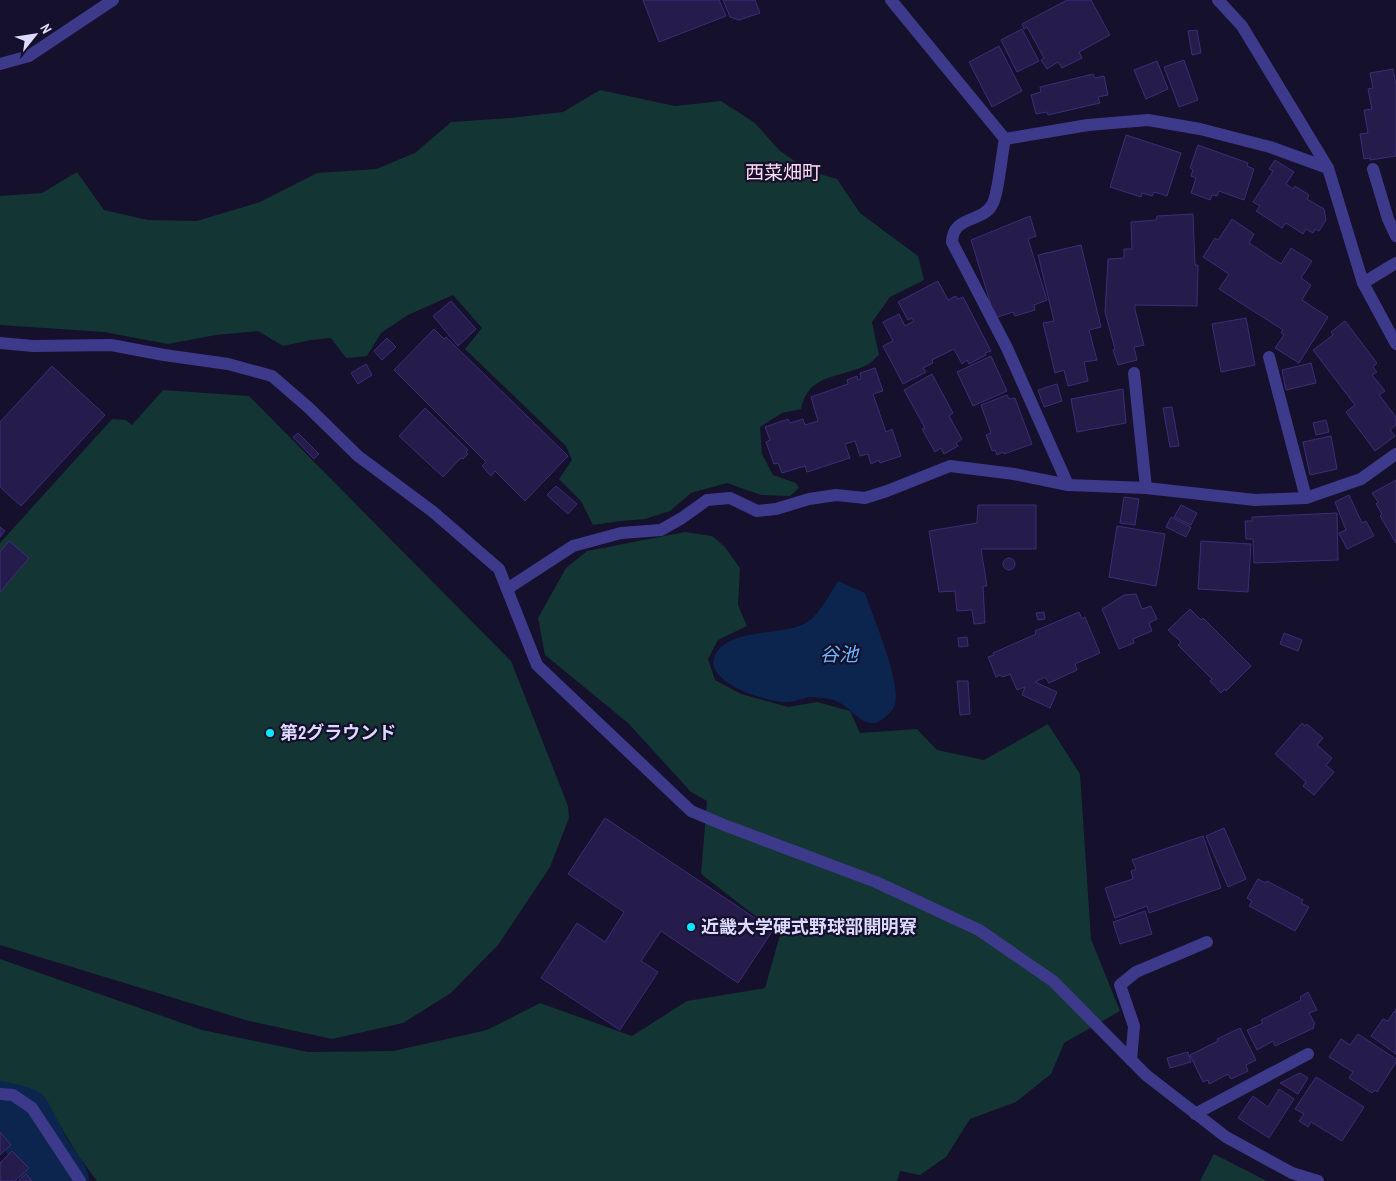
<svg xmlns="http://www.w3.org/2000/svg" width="1396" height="1181" font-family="'Archivo Narrow','Noto Sans JP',sans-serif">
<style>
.green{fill:#133534}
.water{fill:#0b254f}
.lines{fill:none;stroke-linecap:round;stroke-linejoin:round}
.river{stroke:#0b254f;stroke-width:60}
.building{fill:#251c4c;stroke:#3c2d79}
.service{stroke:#3d3a8b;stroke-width:12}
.minor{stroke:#3d3a8b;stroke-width:12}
.poi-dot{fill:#06e8ff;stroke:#15102b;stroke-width:2}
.labels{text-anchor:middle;stroke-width:4.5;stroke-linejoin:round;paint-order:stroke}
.poi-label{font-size:18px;font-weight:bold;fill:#dedaff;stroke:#15102b;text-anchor:start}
.neighbourhood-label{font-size:19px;fill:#ffdcf3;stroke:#15102b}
.water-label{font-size:19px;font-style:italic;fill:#68baff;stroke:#15102b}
</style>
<rect width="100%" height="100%" fill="#15102b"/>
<g class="green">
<path d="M600,90L675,106L721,101L755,123L779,150L809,171L837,179L860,213L918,256L924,280L890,297L872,322L879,355C875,358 871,363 867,365C841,378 808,373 801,409L782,413L760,427L762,454L773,475L796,483L799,488L790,496L761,495L727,483L691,493L670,511L645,519L621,521L593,525L581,501L559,479L572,460L566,446L465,349L482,328L453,295L408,315L381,333L367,356L346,358L331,338L311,340L283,346L258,331L216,335L168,344L104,332L0,325V196L42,193L77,172L104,210L148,220L197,221L260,202L317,173L376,169L415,153L451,122L510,118L563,112Z"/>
<polygon points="163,390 249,396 511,661 568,806 569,818 550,867 498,945 451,993 403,1023 332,1039 249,1021 0,945 0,543 112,419 126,420 132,425"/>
<polygon points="685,532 712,536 725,547 740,568 738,605 747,626 718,640 708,659 715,680 741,694 788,707 817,702 850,711 860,733 917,729 937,750 984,760 1048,724 1080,774 1091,939 1120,1011 1064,1043 1051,1074 1016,1102 970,1119 946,1157 920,1175 900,1171 897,1181 97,1181 79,1157 44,1099 25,1088 0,1084 0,959 202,1030 308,1052 393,1051 487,1030 540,1003 632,1036 687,1001 765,988 780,935 701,874 707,801 691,792 628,723 545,655 538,618 566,568 587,551"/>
<polygon points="1214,1154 1267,1181 1200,1181"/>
</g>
<path class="water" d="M838,581L865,593C872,615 906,691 893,709C889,714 881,722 875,723C859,726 847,701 829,699C823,698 816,697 810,697C803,698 795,702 788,702C769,703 706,683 714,658C724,627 781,637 806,623C820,614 829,595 838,581Z"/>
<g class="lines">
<polyline class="river" points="0,1111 22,1117 41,1154 59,1181"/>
</g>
<g class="building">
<polygon points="643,0 719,0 726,16 659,42"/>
<polygon points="723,0 755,0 760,13 739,20 730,17"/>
<polygon points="1067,0 1091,0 1110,35 1079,52 1082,58 1062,68 1058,62 1047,69 1041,60 1044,58 1027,27 1024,29 1022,24"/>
<polygon points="1022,29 1039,61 1017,72 1001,40"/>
<polygon points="1197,30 1201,53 1192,55 1188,31"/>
<polygon points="999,46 1022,91 992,107 969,62"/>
<polygon points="1184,60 1198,100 1179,107 1164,67"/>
<polygon points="1157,61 1168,89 1146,99 1134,70"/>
<polygon points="1393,69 1396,85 1396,156 1370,160 1370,158 1364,159 1360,134 1368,133 1364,110 1372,109 1368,89 1373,88 1370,73"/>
<polygon points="1093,74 1095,78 1104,76 1108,95 1098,97 1100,103 1048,115 1047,112 1036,114 1031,95 1041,92 1040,87"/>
<polygon points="1126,135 1181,153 1167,196 1154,192 1152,196 1142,193 1141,197 1110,187"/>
<polygon points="1198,145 1248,163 1247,166 1254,169 1244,200 1219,191 1217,196 1212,195 1210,200 1191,193 1196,178 1191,176 1193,170 1190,168"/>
<polygon points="1275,160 1294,172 1286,184 1293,189 1295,186 1309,195 1307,199 1324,209 1326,220 1319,231 1315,229 1313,233 1306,229 1303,234 1286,223 1282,228 1256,211 1260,206 1253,202 1273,171 1269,169"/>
<polygon points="1193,214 1195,265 1198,265 1197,306 1135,305 1135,310 1144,345 1134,347 1137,360 1118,365 1113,350 1115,349 1105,312 1108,259 1124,258 1124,249 1132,249 1131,222 1156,220 1157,216"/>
<polygon points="1030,216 1036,236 1028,239 1047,300 1034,305 1035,310 1015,316 1013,312 995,318 971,240"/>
<polygon points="1232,219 1254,234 1249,243 1281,264 1291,248 1312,261 1301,278 1311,285 1302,300 1328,317 1299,363 1275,348 1284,335 1281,333 1283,330 1219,289 1229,274 1203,257 1215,238 1218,240"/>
<polygon points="1081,245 1101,327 1089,330 1097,360 1084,362 1088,381 1068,386 1064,370 1055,373 1043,323 1054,321 1038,255"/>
<polygon points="938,281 948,300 956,296 958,299 963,297 991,351 985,353 986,355 969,364 967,360 962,364 954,349 932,360 933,363 923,368 926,372 903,384 883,346 893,341 883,322 899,314 905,326 914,321 912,318 908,320 898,302"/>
<polygon points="451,301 476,329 458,346 433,316"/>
<polygon points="1246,318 1255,365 1221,372 1212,324"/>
<polygon points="1345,321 1377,363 1373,367 1377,372 1372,375 1385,391 1379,395 1396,417 1396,425 1390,430 1395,436 1375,451 1346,412 1355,405 1313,350 1333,335 1331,332"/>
<polygon points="434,329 444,339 446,337 568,456 525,501 495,471 491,476 482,466 486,462 394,370"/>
<polygon points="387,338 396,347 382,360 374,351"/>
<polygon points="991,356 1007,391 973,406 957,372"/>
<polygon points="1311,363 1316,383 1286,390 1282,370"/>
<polygon points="366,364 372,375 358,384 351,373"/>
<polygon points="52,366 105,415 21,506 0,487 0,422"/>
<polygon points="875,368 883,391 873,394 886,432 892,429 901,456 880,463 879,460 871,464 868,454 860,456 855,441 845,444 850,458 807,472 805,466 782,473 778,463 774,464 766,442 770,440 765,427 788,419 790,423 803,419 805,425 818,421 811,397 848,384 847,380 857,376 858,380 861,379 860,373"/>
<polygon points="932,374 953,413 949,416 962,439 956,443 958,446 944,454 941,448 935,452 922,429 925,428 904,390"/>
<polygon points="1057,384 1062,401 1044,407 1038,390"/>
<polygon points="1123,389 1126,423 1077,432 1071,399"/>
<polygon points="1007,395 1009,399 1015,398 1032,444 1004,454 1003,452 997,455 995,450 992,451 986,435 991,433 981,405"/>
<polygon points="1172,407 1179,446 1170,447 1163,408"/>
<polygon points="425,408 468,450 466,452 468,454 463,459 461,458 443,477 399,436"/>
<polygon points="1326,420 1329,432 1316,435 1313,423"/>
<polygon points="298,433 319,454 314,459 293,437"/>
<polygon points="1331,436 1337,469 1310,475 1303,442"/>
<polygon points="1396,480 1396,543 1380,516 1382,514 1376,504 1378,502 1372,493"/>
<polygon points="556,486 577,504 568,514 547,495"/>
<polygon points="1349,495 1362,523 1366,521 1374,536 1347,549 1339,533 1346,530 1335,502"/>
<polygon points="1124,497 1139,499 1135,525 1120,523"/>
<polygon points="978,505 1036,505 1036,549 981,549 987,586 983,586 985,623 974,624 972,610 957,611 955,591 939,592 929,531 977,523"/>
<polygon points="1181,505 1197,513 1191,525 1174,517"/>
<polygon points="1337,513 1338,560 1254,563 1253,539 1246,539 1245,521 1252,521 1252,517"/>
<polygon points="1171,517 1191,527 1186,537 1166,527"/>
<polygon points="1117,526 1165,534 1156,586 1109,577"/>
<polygon points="0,527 5,531 0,537"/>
<polygon points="9,541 29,558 0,592 0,552"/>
<polygon points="1201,541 1251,544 1248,592 1198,589"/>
<circle cx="1009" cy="564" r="6"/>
<polygon points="1136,594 1142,609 1151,606 1157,619 1149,623 1152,631 1133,639 1134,643 1119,649 1102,609 1124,595"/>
<polygon points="1190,609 1201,620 1203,618 1251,666 1226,691 1225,689 1221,693 1210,681 1212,679 1178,645 1181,642 1168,630"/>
<polygon points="1044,612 1045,619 1038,620 1036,613"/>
<polygon points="1079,612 1082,619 1085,617 1100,653 1075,664 1077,670 1049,683 1045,677 1035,682 1057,692 1050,708 1022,695 1025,687 1017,690 1010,674 1003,677 1000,675 996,677 988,657 994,655 993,653 1036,634 1035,631"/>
<polygon points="1284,633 1302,640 1298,651 1280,644"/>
<polygon points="967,637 968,646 959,647 958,638"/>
<polygon points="957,681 968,681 970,714 960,715"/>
<polygon points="1302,723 1305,726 1307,724 1323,738 1317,745 1332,758 1326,765 1334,772 1314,795 1303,786 1306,782 1275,754"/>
<polygon points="605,818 773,930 738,983 661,931 641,961 658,972 620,1030 541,978 577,923 605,942 624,912 568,874"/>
<polygon points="1224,828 1246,879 1228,887 1206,836"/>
<polygon points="1203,836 1221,888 1149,913 1147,906 1115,918 1105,888 1133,879 1131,871 1136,869 1132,860"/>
<polygon points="1258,879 1266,883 1267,881 1303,900 1301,903 1309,907 1295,931 1249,906 1252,901 1247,898"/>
<polygon points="1145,911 1152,934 1120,944 1113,922"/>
<polygon points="1308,992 1317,1010 1309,1013 1315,1024 1313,1025 1314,1028 1275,1046 1273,1041 1257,1050 1247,1030 1263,1023 1261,1020 1301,1000 1300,997"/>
<polygon points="1396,1009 1396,1054 1371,1036 1383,1019 1388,1021"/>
<polygon points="1240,1028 1256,1060 1246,1065 1248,1071 1231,1079 1228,1074 1209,1084 1208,1080 1203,1082 1190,1055 1218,1041 1217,1039"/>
<polygon points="1358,1034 1396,1059 1396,1062 1377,1092 1375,1090 1372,1093 1349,1078 1353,1072 1329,1057 1341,1039 1350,1045"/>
<polygon points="1188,1052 1191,1062 1170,1068 1167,1058"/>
<polygon points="1300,1073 1308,1078 1298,1094 1280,1083"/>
<polygon points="1316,1077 1364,1107 1342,1141 1311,1122 1308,1127 1299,1121 1304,1114 1295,1109"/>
<polygon points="1279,1089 1294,1099 1269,1138 1238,1118 1253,1096 1268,1107"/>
<polygon points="0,1132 11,1145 0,1155"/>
<polygon points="12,1151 29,1168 15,1181 0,1181 0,1163"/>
<polygon points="26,1174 32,1181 18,1181"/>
</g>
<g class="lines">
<g class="service">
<polyline points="891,0 1005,139 1088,125 1148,120 1200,129 1270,147 1328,168"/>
<polyline points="0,64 29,56 113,0"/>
<polyline points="1373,169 1388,219 1396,236"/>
<polyline points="1363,283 1396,263"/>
<polyline points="1269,357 1306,498"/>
<polyline points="1134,373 1146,488"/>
<polyline points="1131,1060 1134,1026 1120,985 1136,972 1207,942"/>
<polyline points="1195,1114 1308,1054"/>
</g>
<g class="minor">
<polyline points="1218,0 1242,26 1328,168 1363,283 1396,344"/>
<path d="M1005,139C1002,152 998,196 992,205C982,223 953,215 952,242L1007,348L1068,485"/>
<polyline points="0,343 33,346 111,345 164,355 228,364 272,376 309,408 358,456 432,511 499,569 537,665 691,811 724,825 876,882 979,930 1053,981 1146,1075 1226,1137 1292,1173 1318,1181"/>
<polyline points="507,589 573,546 621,533 661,530 682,518 707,500 730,498 757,511 776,509 809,499 836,495 865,498 887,491 950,466 1014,474 1068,485 1146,488 1255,500 1306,498 1361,479 1396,454"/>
<polyline points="0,1094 13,1095 32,1108 80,1181"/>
</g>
</g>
<g class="poi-dot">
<circle cx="270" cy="733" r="5"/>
<circle cx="691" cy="927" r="5"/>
</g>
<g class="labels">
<g class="poi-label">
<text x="280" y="739">第2グラウンド</text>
<text x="701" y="933">近畿大学硬式野球部開明寮</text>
</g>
<g class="neighbourhood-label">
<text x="783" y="179">西菜畑町</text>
</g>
<g class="water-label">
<text x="839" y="661">谷池</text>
</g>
</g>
<g transform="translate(35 35) rotate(60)" stroke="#15102b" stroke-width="4" paint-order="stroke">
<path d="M0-4L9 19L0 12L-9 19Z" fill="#dedaff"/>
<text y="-8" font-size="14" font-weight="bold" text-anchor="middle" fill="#dedaff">N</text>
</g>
</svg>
